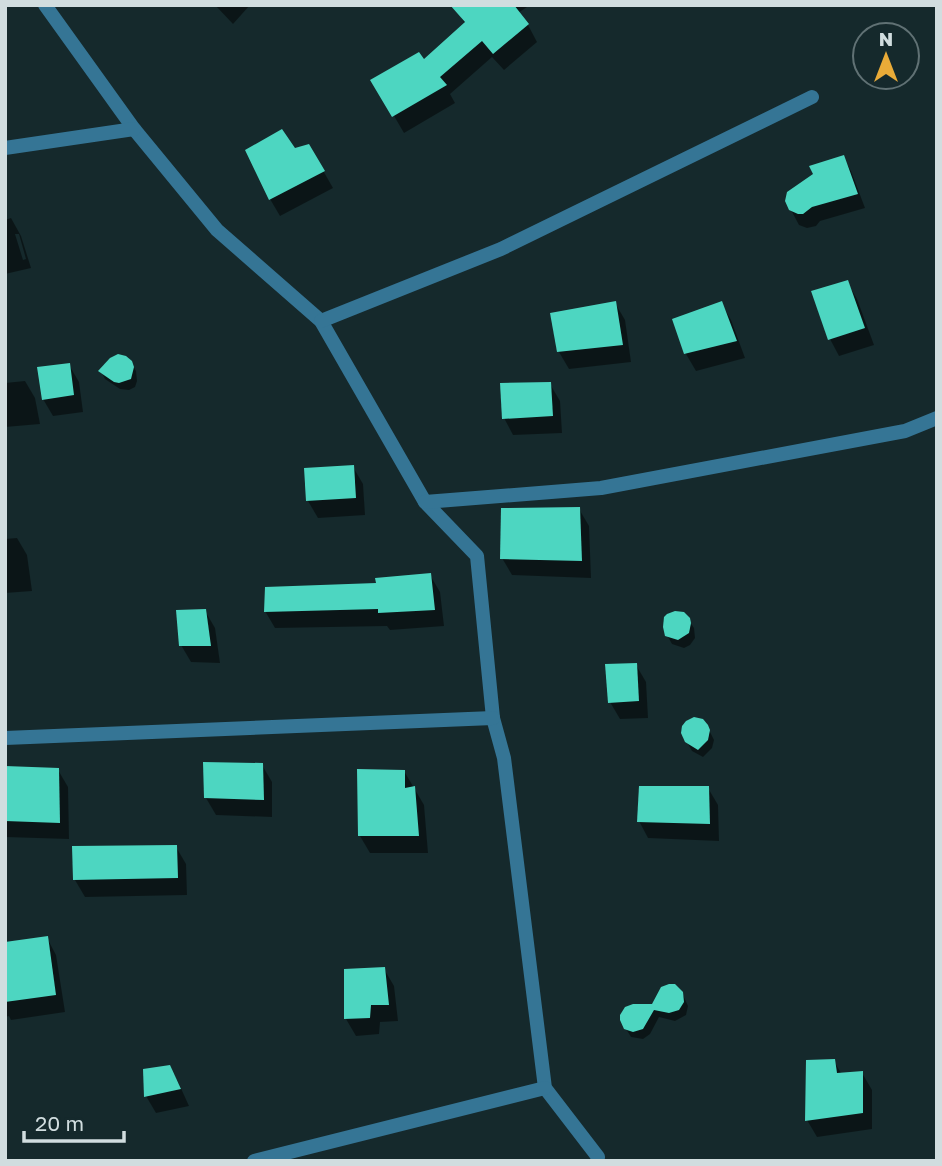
<svg xmlns="http://www.w3.org/2000/svg" width="942" height="1166" font-family="'Golos Text',sans-serif">
<style>
.shadow{fill:#0007;fill-rule:evenodd}
.building{fill:#4dd6c1}
.lines{fill:none;stroke-linecap:round;stroke-linejoin:round}
.minor{stroke:#357595;stroke-width:14}
</style>
<rect width="100%" height="100%" fill="#15292c"/>
<g class="shadow">
<polygon points="215,5 250,5 233,24"/>
<polygon points="471,5 530,5 518,13 528,25 537,42 504,70 492,57 450,94 455,103 404,133 373,80 424,61 465,24 460,15"/>
<polygon points="309,146 333,188 280,216 270,199 294,150"/>
<polygon points="843,157 851,171 865,208 820,221 816,226 807,228 799,225 791,210"/>
<path d="M11,218L21,236L31,268L5,274V220ZM15,234H19L26,259L23,260Z"/>
<polygon points="847,282 857,299 874,345 839,356 830,339"/>
<polygon points="615,303 625,320 631,362 569,369 559,352"/>
<polygon points="721,303 731,320 745,358 696,371 686,354 675,320"/>
<polygon points="131,362 136,371 137,381 135,387 129,390 120,389 105,379 101,371"/>
<polygon points="69,365 79,382 83,412 53,416 43,399"/>
<polygon points="25,381 35,398 40,424 5,427 5,383"/>
<polygon points="550,384 560,401 562,433 513,435 504,418"/>
<polygon points="353,467 363,484 365,515 318,518 308,501"/>
<polygon points="579,509 589,526 591,578 512,575 502,558"/>
<polygon points="17,538 27,555 32,591 5,593 5,539"/>
<polygon points="430,575 440,592 444,626 390,630 387,626 275,628 265,611"/>
<polygon points="205,611 215,628 220,663 191,662 181,645"/>
<polygon points="688,619 694,628 695,638 690,645 684,648 672,644 667,635"/>
<polygon points="636,665 646,682 648,718 620,719 610,702"/>
<polygon points="707,726 714,740 712,748 703,757 692,751 687,742"/>
<polygon points="262,765 272,782 272,817 216,815 206,798"/>
<polygon points="5,767 58,770 68,787 69,839 5,837"/>
<polygon points="404,771 424,805 428,853 370,853 360,836"/>
<polygon points="708,788 718,805 719,841 648,838 639,821"/>
<polygon points="176,847 186,864 187,895 85,897 75,880"/>
<polygon points="47,938 56,955 65,1012 11,1020 9,1016 5,1017 5,944"/>
<polygon points="384,969 394,986 398,1021 380,1022 379,1034 356,1036 346,1019"/>
<polygon points="682,993 688,1006 686,1015 675,1021 659,1017 650,1034 643,1039 631,1037 623,1024 653,1005"/>
<polygon points="834,1061 842,1075 862,1073 872,1090 872,1129 817,1137 807,1120"/>
<polygon points="169,1066 179,1084 189,1106 156,1113 146,1096"/>
</g>
<g class="building">
<polygon points="450,5 514,5 529,24 493,54 482,41 440,77 447,85 392,117 370,80 419,52 424,59 465,22"/>
<polygon points="282,129 295,148 309,144 325,171 269,200 245,150"/>
<polygon points="844,155 858,194 812,207 803,214 798,214 789,210 785,201 787,192 813,174 809,166"/>
<polygon points="848,280 865,328 828,340 811,291"/>
<polygon points="616,301 623,345 557,352 550,313"/>
<polygon points="722,301 737,341 684,354 672,319"/>
<polygon points="118,354 126,356 132,361 134,367 131,379 119,383 114,382 98,371 110,358"/>
<polygon points="70,363 74,395 42,400 37,367"/>
<polygon points="551,382 553,416 502,419 500,383"/>
<polygon points="354,465 356,498 306,501 304,468"/>
<polygon points="580,507 582,561 500,559 501,508"/>
<polygon points="431,573 435,610 378,613 378,609 264,612 265,587 376,583 375,578"/>
<polygon points="206,609 211,646 179,646 176,610"/>
<polygon points="675,611 684,612 690,618 691,623 689,633 678,640 665,636 663,627 664,617 667,614"/>
<polygon points="637,663 639,701 608,703 605,664"/>
<polygon points="694,717 703,719 708,725 710,730 708,740 698,750 685,742 681,733 682,726 686,721"/>
<polygon points="203,762 263,763 264,800 204,798"/>
<polygon points="5,766 59,768 60,823 5,821"/>
<polygon points="357,769 405,770 405,788 415,786 419,836 358,836"/>
<polygon points="639,786 709,786 710,824 637,822"/>
<polygon points="177,845 178,878 73,880 72,846"/>
<polygon points="48,936 56,995 5,1002 5,942"/>
<polygon points="385,967 389,1005 371,1005 370,1018 344,1019 344,969"/>
<polygon points="669,984 675,984 683,992 684,1002 679,1010 669,1013 654,1010 643,1029 633,1032 624,1029 620,1020 620,1015 625,1007 633,1004 652,1004 661,987"/>
<polygon points="835,1059 837,1073 863,1071 863,1113 805,1121 806,1060"/>
<polygon points="170,1065 181,1089 144,1097 143,1069"/>
</g>
<g class="lines">
<g class="minor">
<polyline points="45,5 134,129 217,230 321,321 425,502 477,556 493,718 504,758 545,1088 598,1157 597,1161"/>
<polyline points="5,148 134,129"/>
<polyline points="321,321 501,249 812,97"/>
<polyline points="425,502 601,488 905,431 937,418"/>
<polyline points="5,738 493,718"/>
<polyline points="254,1161 545,1088"/>
</g>
</g>
<rect width="942" height="1166" fill="none" stroke="#d1dddf" stroke-width="14"/>
<g transform="translate(886 56)"><circle r="33" fill="#15292c" stroke="#607174" stroke-width="2"/>
<path d="M0-5L12 26L0 18L-12 26Z" fill="#e9ab38"/>
<text y="-10" font-size="19" font-weight="bold" text-anchor="middle" fill="#d1dddf">N</text>
</g>
<path d="M24 1131v10h100v-10" fill="none" stroke="#d1dddf" stroke-width="3.5"/>
<text x="35" y="1131" font-size="21" fill="#d1dddf" stroke="#15292c" stroke-width="5" paint-order="stroke">20 m</text>
</svg>
